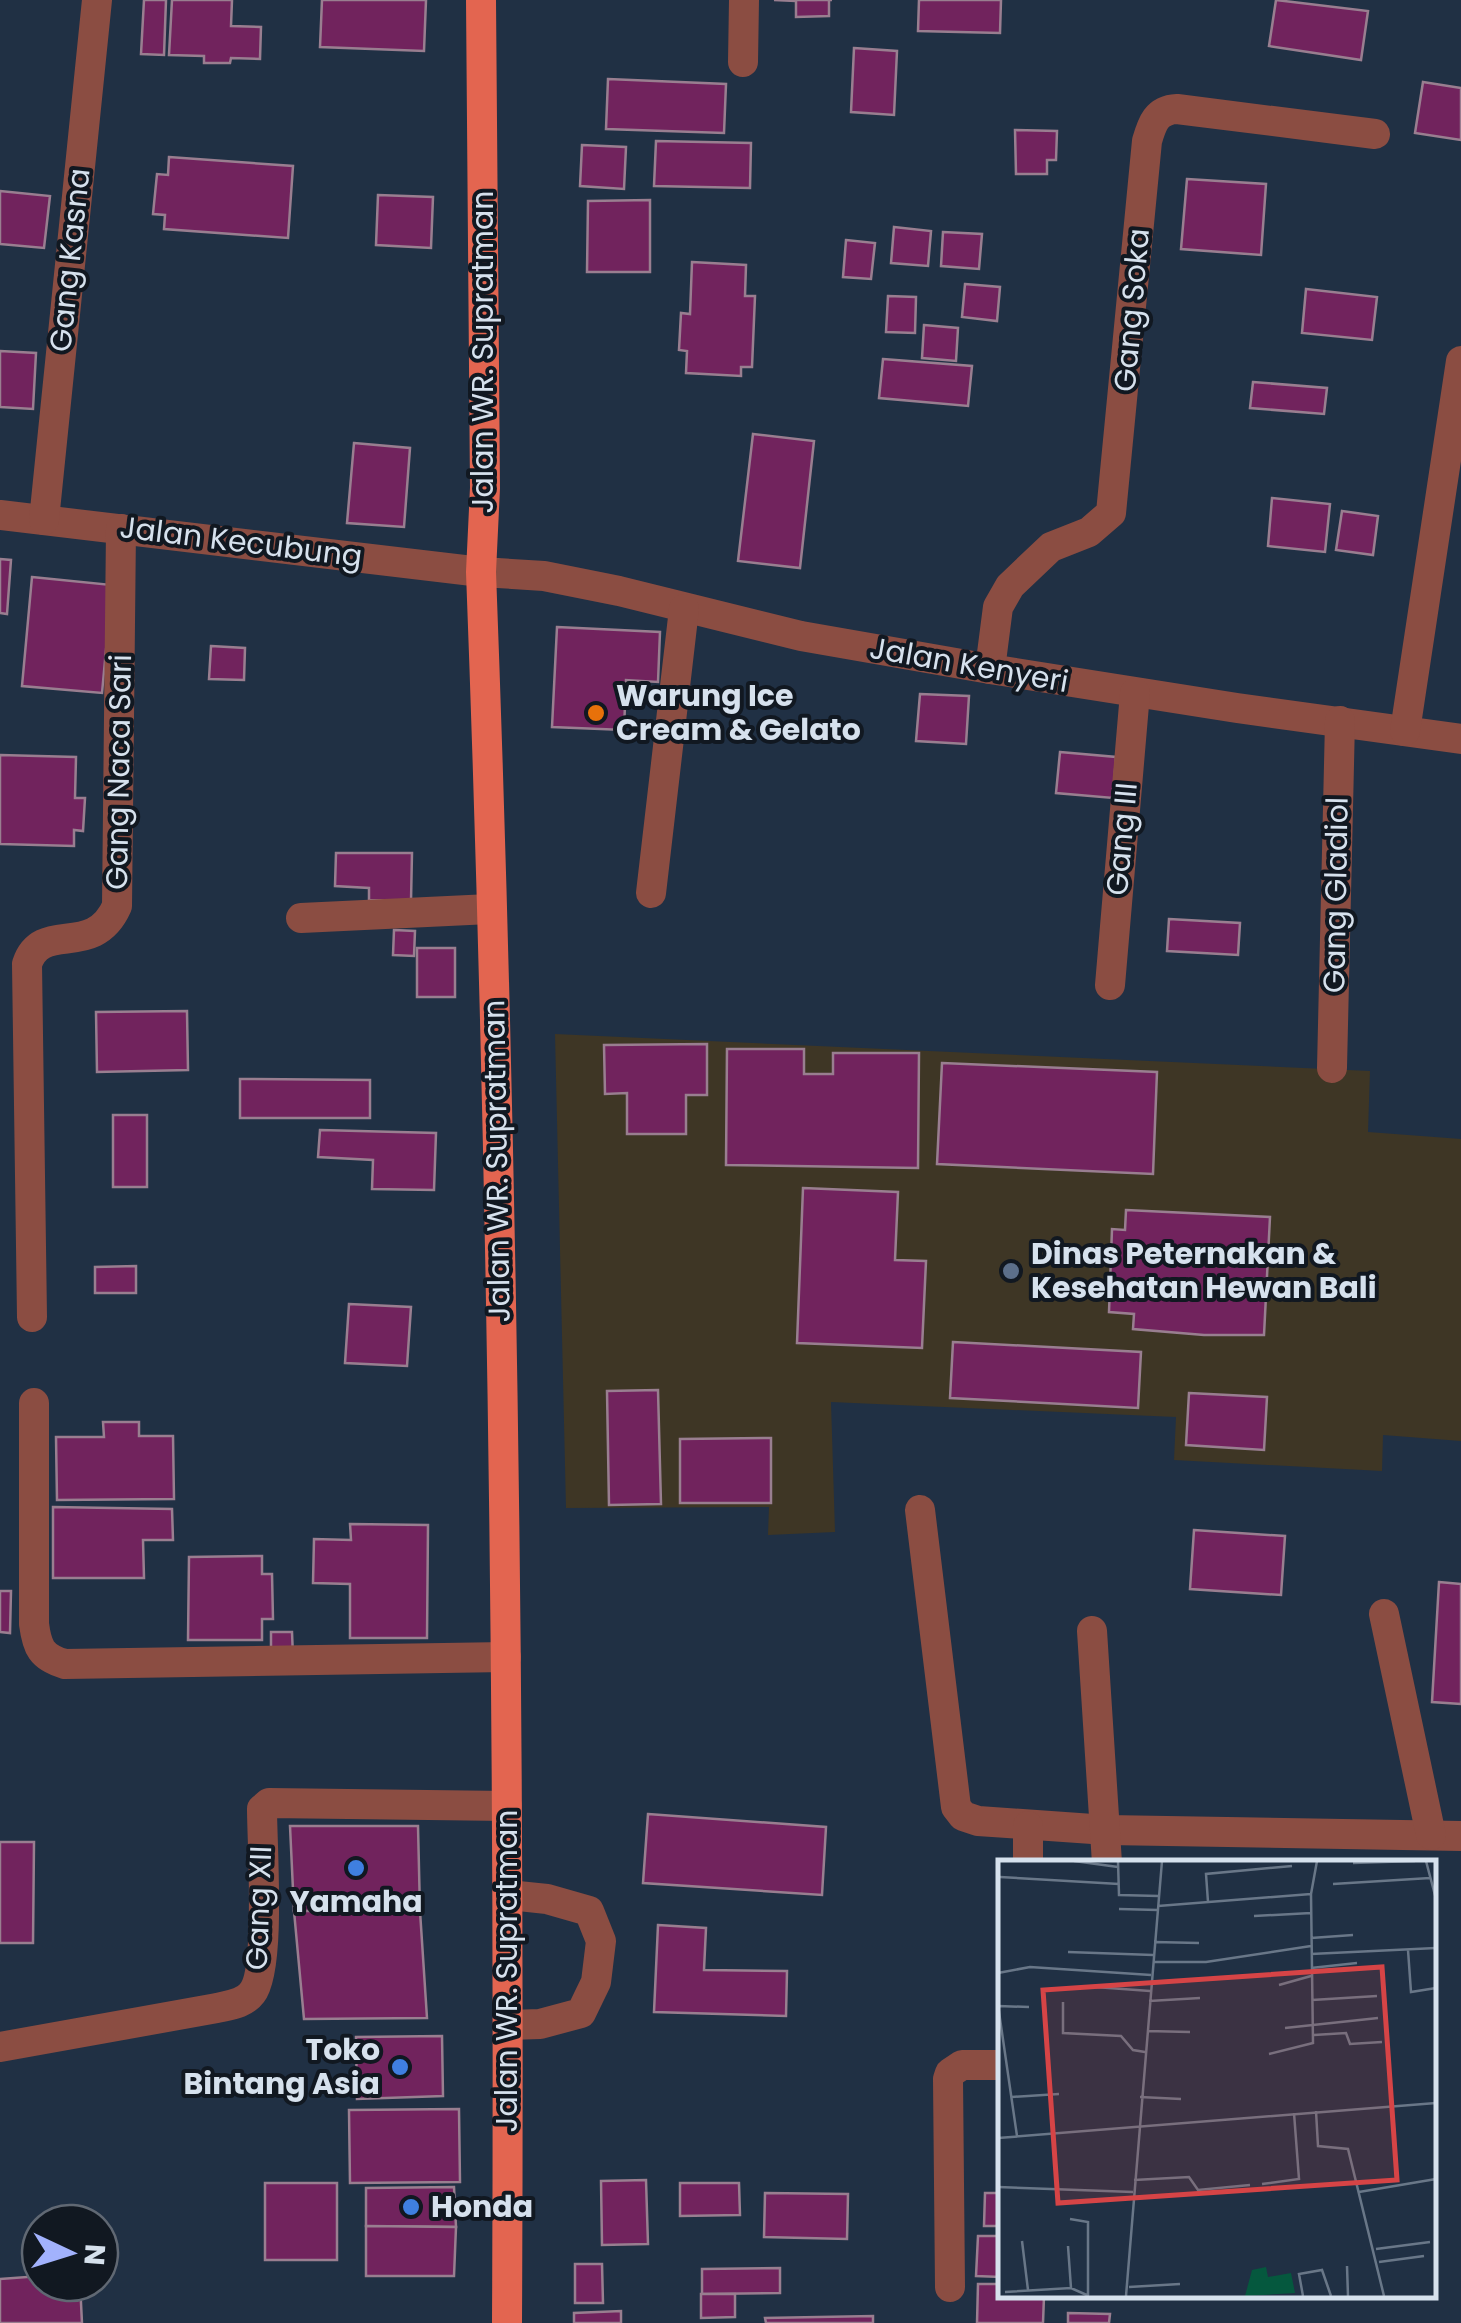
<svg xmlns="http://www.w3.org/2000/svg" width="1461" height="2323" font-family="Poppins,sans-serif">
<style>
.commercial{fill:#3e3625}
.building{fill:#71235d;stroke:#997e90;stroke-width:2.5}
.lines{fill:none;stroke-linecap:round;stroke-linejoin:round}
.minor{stroke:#8b4d42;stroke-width:30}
.major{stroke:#e36550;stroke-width:30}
.food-dot{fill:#e8710a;stroke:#111821;stroke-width:4}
.service-dot{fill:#5c6f8a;stroke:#111821;stroke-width:4}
.shop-dot{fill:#3f7fe0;stroke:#111821;stroke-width:4}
.labels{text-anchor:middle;stroke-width:8;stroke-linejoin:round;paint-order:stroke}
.street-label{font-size:30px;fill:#d6e1ed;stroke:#111821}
.poi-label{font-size:30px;font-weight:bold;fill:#d6e1ed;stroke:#111821;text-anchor:start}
.inset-road{fill:none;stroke:#697788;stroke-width:2.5}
.view{fill:#d64446;fill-opacity:0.15;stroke:#d64446;stroke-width:5}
.inset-edge{fill:none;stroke:#d6e1ed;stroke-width:5}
</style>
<rect width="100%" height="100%" fill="#203044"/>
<polygon class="commercial" points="555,1034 1370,1071 1368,1132 1461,1139 1461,1441 1383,1435 1382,1471 1174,1460 1176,1417 831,1402 835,1532 768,1535 769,1507 566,1508"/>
<g class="building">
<polygon points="144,0 166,0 164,55 141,54"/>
<polygon points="172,0 232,0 231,26 261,27 260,59 231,58 230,63 204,63 204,56 169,55"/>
<polygon points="322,0 426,0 424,51 320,47"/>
<polygon points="829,0 829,16 796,17 796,1 774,0 832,0"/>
<polygon points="919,0 1001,0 1000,33 918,31"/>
<polygon points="1276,0 1368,11 1361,60 1269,46"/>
<polygon points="854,48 897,51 894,115 851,112"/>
<polygon points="608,79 726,84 724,133 606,129"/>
<polygon points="1423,82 1461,88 1461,140 1415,133"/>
<polygon points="1015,130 1057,131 1056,160 1047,160 1047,174 1016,174"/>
<polygon points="656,141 751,143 750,188 654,186"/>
<polygon points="582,145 626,147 624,189 580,186"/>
<polygon points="169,157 293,166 288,238 164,229 165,215 153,214 157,174 168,175"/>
<polygon points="1187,179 1266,184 1261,255 1181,249"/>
<polygon points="0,191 50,196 44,248 0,244"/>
<polygon points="378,195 433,197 431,248 376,245"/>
<polygon points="650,200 650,272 587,272 588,201"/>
<polygon points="894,227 931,231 928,266 891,263"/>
<polygon points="943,232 982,234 979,269 941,266"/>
<polygon points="846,240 875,243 871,279 843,277"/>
<polygon points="692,262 746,265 745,296 755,296 752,367 741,367 741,376 686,373 687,351 679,350 681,313 690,314"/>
<polygon points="965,284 1000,287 997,321 962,317"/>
<polygon points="1306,289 1377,297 1372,340 1302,333"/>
<polygon points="888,296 916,297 915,333 886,332"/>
<polygon points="924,325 958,328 956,361 922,358"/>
<polygon points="0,351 36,353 33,409 0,407"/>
<polygon points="883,359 972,366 968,406 879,398"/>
<polygon points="1253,382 1327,388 1324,414 1250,408"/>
<polygon points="753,434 814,441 800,568 738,561"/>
<polygon points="354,443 410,448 404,527 347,523"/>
<polygon points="1272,498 1330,504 1325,552 1268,546"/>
<polygon points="1342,511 1378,516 1373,555 1336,550"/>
<polygon points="0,559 11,560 7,614 0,613"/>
<polygon points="32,577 112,585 102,693 22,686"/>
<polygon points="557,627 660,632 658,682 626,680 624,730 552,727"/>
<polygon points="211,646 245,648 244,680 209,679"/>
<polygon points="920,694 969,696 966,744 916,741"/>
<polygon points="1060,752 1116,757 1113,798 1056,793"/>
<polygon points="0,755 76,757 75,798 85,798 83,831 74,830 74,846 0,844"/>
<polygon points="336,853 412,853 411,901 369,900 369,888 335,886"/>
<polygon points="1169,919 1240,923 1238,955 1167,951"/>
<polygon points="394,930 415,931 414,956 393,955"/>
<rect x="417" y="948" width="38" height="49"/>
<polygon points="187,1011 188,1070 97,1072 96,1012"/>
<polygon points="707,1044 707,1095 686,1095 686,1134 627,1134 627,1093 605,1094 604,1045"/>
<polygon points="727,1049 804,1049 804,1074 833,1074 833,1053 919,1053 918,1168 726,1165"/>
<polygon points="942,1063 1157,1072 1153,1174 937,1164"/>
<polygon points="240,1079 370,1080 370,1118 240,1118"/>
<rect x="113" y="1115" width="34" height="72"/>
<polygon points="320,1130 436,1133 434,1190 372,1189 373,1160 318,1157"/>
<polygon points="803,1188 898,1192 895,1260 926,1261 922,1348 797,1343"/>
<polygon points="1126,1210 1270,1217 1264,1335 1204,1335 1133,1329 1134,1314 1109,1312 1112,1229 1125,1230"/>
<polygon points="136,1266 136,1293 95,1293 95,1267"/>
<polygon points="349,1304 411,1307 407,1366 345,1363"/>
<polygon points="953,1342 1141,1352 1138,1408 950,1398"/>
<polygon points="658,1390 661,1504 609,1505 607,1391"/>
<polygon points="1189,1393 1267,1397 1264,1450 1186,1445"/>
<polygon points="103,1422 139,1422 139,1436 173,1436 174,1499 57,1500 56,1437 104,1437"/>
<polygon points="771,1438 771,1503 680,1503 680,1439"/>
<polygon points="53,1507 172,1509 173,1540 143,1540 144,1578 53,1578"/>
<polygon points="350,1524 428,1525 427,1638 350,1638 350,1584 313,1583 314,1539 351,1540"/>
<polygon points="1194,1530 1285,1536 1281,1595 1190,1589"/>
<polygon points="262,1556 262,1574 272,1574 273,1619 262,1619 262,1640 188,1640 189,1557"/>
<polygon points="1439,1582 1461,1584 1461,1704 1432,1702"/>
<polygon points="0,1591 11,1591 10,1633 0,1632"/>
<polygon points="271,1632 292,1632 293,1657 271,1657"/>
<polygon points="648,1814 826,1827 822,1895 643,1883"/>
<polygon points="290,1826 418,1826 420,1911 294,1911"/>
<polygon points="0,1842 34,1842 33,1943 0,1943"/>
<polygon points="294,1911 420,1911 427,2018 304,2019"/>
<polygon points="658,1925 706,1928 704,1970 787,1971 786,2016 654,2012"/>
<polygon points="442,2036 443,2096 357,2099 356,2037"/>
<polygon points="459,2109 460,2182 350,2183 349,2110"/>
<polygon points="646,2180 648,2244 602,2245 601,2181"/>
<rect x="265" y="2183" width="72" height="77"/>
<polygon points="680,2183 739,2183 740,2215 680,2216"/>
<polygon points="454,2187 456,2227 366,2226 366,2188"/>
<polygon points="765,2193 848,2194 847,2239 764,2237"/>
<polygon points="985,2193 1001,2193 1001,2226 984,2226"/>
<polygon points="366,2226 456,2227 454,2276 366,2276"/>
<polygon points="978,2236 1001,2236 1001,2277 976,2276"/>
<polygon points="575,2264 602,2264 603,2303 575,2303"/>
<polygon points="780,2268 780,2293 702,2294 702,2269"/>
<polygon points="40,2276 40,2283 80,2283 82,2323 0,2323 0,2279"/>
<polygon points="978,2284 1001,2284 1001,2296 1044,2296 1043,2323 977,2323"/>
<polygon points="701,2294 735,2294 735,2317 701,2318"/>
<polygon points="621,2311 621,2323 574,2323 574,2313"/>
<polygon points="1068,2313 1110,2314 1109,2323 1068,2323"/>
<polygon points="873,2316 873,2323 766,2323 765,2318"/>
</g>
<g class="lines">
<g class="minor">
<polyline points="743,62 744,0"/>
<polyline points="0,515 481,572 544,576 619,591 801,636 990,669 1237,708 1461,739"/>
<polyline points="44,520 97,0"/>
<path d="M990,669L998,607L1010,586L1051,547L1089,532L1111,513L1147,141C1152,124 1156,110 1177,109L1375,134"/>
<polyline points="1405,731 1461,361"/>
<polyline points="651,893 684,609"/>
<polyline points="301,918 490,909"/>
<polyline points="1110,985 1135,693"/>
<polyline points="1332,1068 1340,721"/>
<path d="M32,1317L27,964C42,919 93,960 117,906L121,529"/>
<path d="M34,1403V1624C37,1647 41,1657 65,1664L506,1657"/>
<polyline points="920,1510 956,1807 963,1816 978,1821 1107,1830 1461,1836"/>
<polyline points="1384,1614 1431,1835"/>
<polyline points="1092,1631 1107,1863"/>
<polyline points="1028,1826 1028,1863"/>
<polyline points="508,1895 547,1899 589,1911 601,1941 596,1982 581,2013 540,2024 509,2025"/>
<path d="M0,2047L217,2008C229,2005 244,2004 252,1993C271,1970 262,1844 262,1809L269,1803L507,1806"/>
<polyline points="950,2287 948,2079 950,2073 962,2065 1001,2065"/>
</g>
<path class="major" d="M481,0L485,488L481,572C503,1155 510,1739 507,2323"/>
</g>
<circle class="food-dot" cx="596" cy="713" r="10"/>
<circle class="service-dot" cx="1011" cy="1271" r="10"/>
<g class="shop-dot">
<circle cx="356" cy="1868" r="10"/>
<circle cx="400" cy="2067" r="10"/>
<circle cx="411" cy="2207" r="10"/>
</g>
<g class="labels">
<g class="street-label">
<text transform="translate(70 260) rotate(-84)" y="10">Gang Kasna</text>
<text transform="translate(1132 310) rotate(-85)" y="10">Gang Soka</text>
<text transform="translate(483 352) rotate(-90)" y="10">Jalan WR. Supratman</text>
<text transform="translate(241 542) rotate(7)" y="10">Jalan Kecubung</text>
<text transform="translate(969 665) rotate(10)" y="10">Jalan Kenyeri</text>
<text transform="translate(119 772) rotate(-89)" y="10">Gang Naca Sari</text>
<text transform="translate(1122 839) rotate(-85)" y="10">Gang III</text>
<text transform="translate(1336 895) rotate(-89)" y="10">Gang Gladiol</text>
<text transform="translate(497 1161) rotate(-91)" y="10">Jalan WR. Supratman</text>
<text transform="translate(259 1908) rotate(-88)" y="10">Gang XII</text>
<text transform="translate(507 1971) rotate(-90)" y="10">Jalan WR. Supratman</text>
</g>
<g class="poi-label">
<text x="616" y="706">Warung Ice<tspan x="616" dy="34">Cream &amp; Gelato</tspan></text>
<text x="1031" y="1264">Dinas Peternakan &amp;<tspan x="1031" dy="34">Kesehatan Hewan Bali</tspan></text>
<text x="356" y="1912" text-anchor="middle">Yamaha</text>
<text x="380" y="2060" text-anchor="end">Toko<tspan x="380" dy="34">Bintang Asia</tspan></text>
<text x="431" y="2217">Honda</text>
</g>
</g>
<g transform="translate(998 1860)">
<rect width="438" height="438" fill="#203044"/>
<path d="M268,407L270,417L293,413L297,433L247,436L254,410Z" fill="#05583e"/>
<path class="inset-road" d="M76,1L120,7M120,1L121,35L161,36M428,1L438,39M355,3L417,1M2,17L121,24M335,24L432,18M210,42L208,14L294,6M160,46L313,34M121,49L160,50M256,56L313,53M313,78L355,75M156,82L201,83M410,90L413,132L438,128M70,92L155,95M313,94L438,88M155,102H208L313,86M313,108L359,103M0,113L32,107L153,115M281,125L313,116M97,127L152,131M314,140L379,136M151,141L202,138M65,142V173L123,176L135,190L147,192M0,145L19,276M0,146L31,147M287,168L380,158M149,171L192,172M316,175L348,173L352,184L384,182M271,194L315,183L313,34L319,1M14,237L61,234M142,237L183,239M318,251L320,286L350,289L386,436M0,278L438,243M136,320L191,317L200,330L252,325M264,324L301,319L296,253M0,327L135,332M361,332L438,319M72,359L90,362V436M24,381L30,430M70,386L73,428M378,389L432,382M381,402L426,396M349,406L350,436M131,427L182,424M7,432L73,428L91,436M128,436L164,1M305,436L301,414L324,410L333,436"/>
<path class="view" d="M384,107L399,320L60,343L45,130Z"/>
<rect width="438" height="438" class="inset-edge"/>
</g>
<g transform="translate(70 2253) rotate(94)"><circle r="48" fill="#111821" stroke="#606873" stroke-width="2.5"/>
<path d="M0-8L18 38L0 25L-18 38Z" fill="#a2b2fd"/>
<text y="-15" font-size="28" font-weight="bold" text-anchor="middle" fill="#d6e1ed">N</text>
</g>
</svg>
